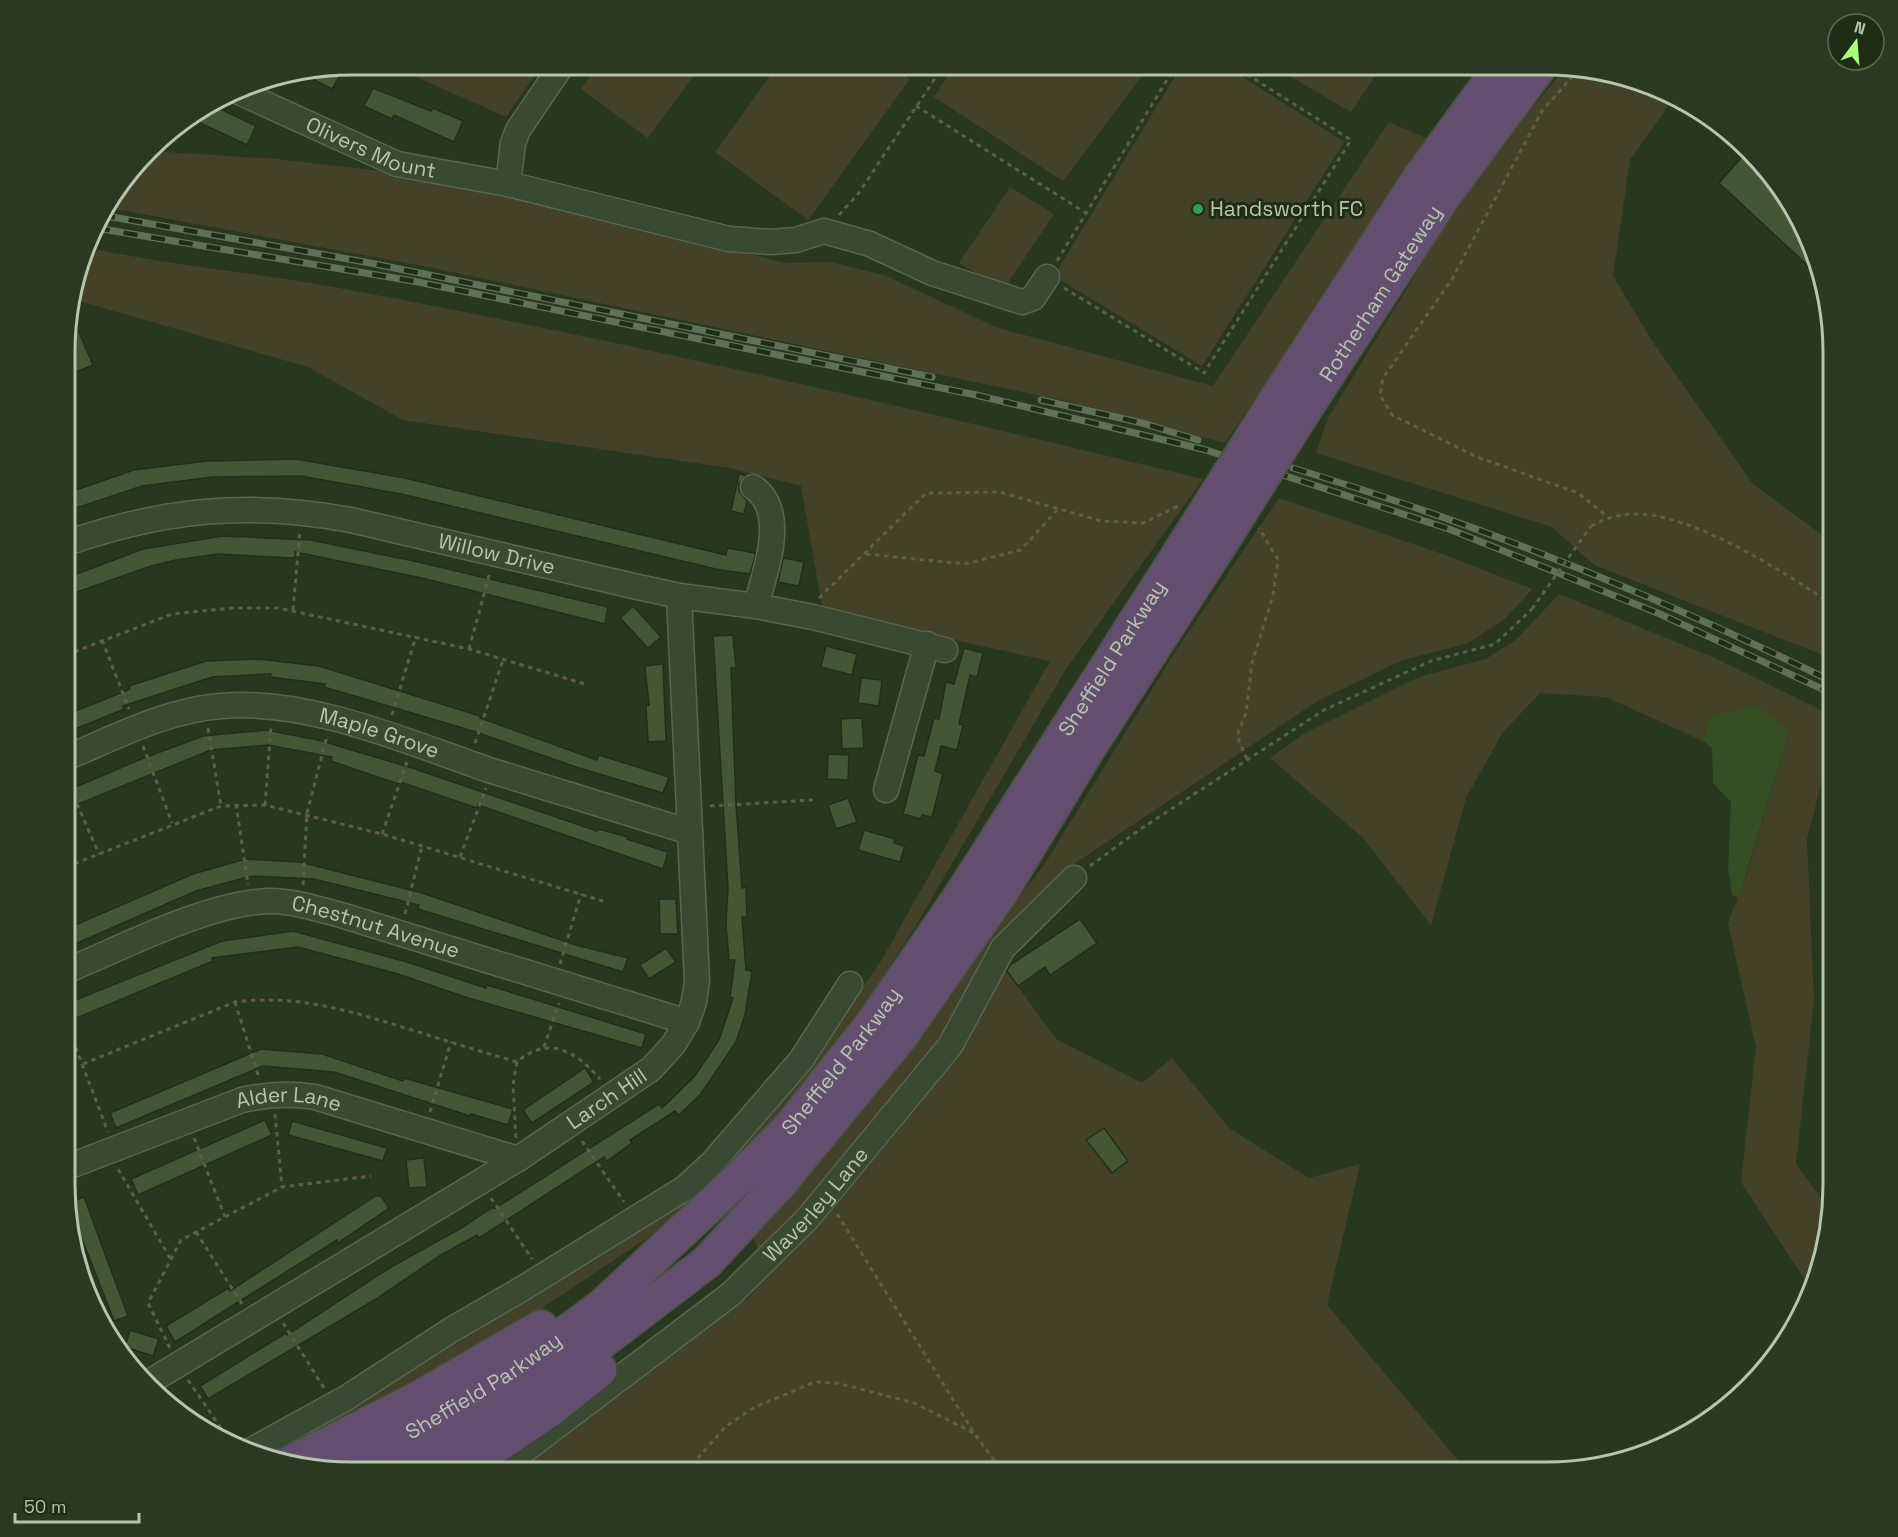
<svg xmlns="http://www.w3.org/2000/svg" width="1898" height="1537" font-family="'Space Grotesk',sans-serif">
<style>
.green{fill:#434229}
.water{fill:#334f23}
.building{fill:#435737;stroke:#212f19;stroke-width:1.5}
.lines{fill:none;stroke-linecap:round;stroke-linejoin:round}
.minor-casing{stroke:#58674f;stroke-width:27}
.highway-casing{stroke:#45533c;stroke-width:36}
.path{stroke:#5b6047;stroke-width:3;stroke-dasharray:4.5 4.5;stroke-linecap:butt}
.minor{stroke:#3a4932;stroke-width:24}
.highway{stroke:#644e70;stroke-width:33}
.rail-casing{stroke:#607255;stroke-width:7}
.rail{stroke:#1f2d17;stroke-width:4.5;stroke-dasharray:14;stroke-linecap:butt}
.highway-bridge-casing{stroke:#45533c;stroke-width:36;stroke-linecap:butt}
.path-bridge{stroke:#5b6047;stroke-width:3;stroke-dasharray:4.5 4.5;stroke-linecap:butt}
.highway-bridge{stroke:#644e70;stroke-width:33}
.leisure-dot{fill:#2e9e5b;stroke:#1f2d17;stroke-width:2}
.labels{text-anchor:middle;stroke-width:6;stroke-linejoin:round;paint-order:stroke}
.street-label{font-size:21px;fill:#b5c6ac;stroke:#1f2d17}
.poi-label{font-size:21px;fill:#b5c6ac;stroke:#1f2d17;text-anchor:start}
.rim{fill:none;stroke:#b5c6ac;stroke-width:3}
</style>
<rect width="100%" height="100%" fill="#28381e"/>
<g class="green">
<polygon points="390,65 542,65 506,117"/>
<polygon points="598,65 701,65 648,138 581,89"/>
<polygon points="778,65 891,65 910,79 808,220 715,152"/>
<polygon points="955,65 1150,65 1063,181 934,97"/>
<polygon points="1182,65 1224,65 1344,142 1202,366 1054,276"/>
<polygon points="1271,65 1382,65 1351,112"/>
<polygon points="1567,66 1656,87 1674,98 1630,160 1613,276 1652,341 1753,484 1833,543 1833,659 1594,565 1552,527 1316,453 1328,418 1477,173"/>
<polygon points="1389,122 1426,138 1373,227 1225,443 1066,401 423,266 104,207 150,151 276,159 450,179 785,263 831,262 884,275 998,328 1213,386"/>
<polygon points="1010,187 1054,214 1003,290 959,263"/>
<path d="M90,248C173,266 259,273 344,289C632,342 918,410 1203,479L1066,669L916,925L853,1023L782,1109L702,1192L646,1239L509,1330L276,1458L255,1453L698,1186L834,1028L881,961L1050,661L823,611L801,486L730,468L403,420L308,367L72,299Z"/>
<polygon points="1279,498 1448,556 1532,589 1505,619 1468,643 1403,660 1319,700 1062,872 1009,930 947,1029 895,1104 760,1255 753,1236 1044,865 1175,652"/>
<polygon points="1559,594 1715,658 1833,716 1833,780 1823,777 1807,839 1814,1001 1796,1164 1831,1212 1810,1288 1741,1182 1756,1047 1728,923 1745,880 1789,732 1707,723 1703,741 1606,697 1540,693 1503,732 1466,798 1431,925 1363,838 1270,758 1305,733 1419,677 1486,659 1517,639"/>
<polygon points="1001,963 1056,1039 1142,1083 1172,1058 1229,1128 1309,1178 1360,1164 1327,1305 1468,1472 507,1472 748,1298 893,1137 939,1077"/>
</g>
<polygon class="water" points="1757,705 1789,732 1739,898 1732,895 1728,867 1731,802 1713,783 1712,748 1703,741 1707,723 1719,714"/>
<g class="building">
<polygon points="332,68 341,73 332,89 301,73"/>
<polygon points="373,88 431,111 433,108 463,121 454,142 394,115 392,119 364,106"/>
<polygon points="214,106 256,126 247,145 192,119"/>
<polygon points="1749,149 1811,242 1818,275 1719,183"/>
<polygon points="69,309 93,365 67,376 67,314"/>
<polygon points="295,459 405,478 726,555 727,548 755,553 755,557 750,574 720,570 401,494 301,476 213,477 142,486 67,511 67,493 134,470 207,461"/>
<polygon points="739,474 746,475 739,484 739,491 747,501 744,514 731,511"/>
<polygon points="223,536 310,540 414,561 608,607 605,624 422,578 295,552 295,558 217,554 176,560 151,566 66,596 66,578 143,549"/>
<polygon points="783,558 804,562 799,586 778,582"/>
<polygon points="633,606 661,637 648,648 620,618"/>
<polygon points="733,635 736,668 731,668 736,804 742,888 746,887 747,917 742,917 746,970 752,971 745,1015 736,1042 700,1095 679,1115 675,1111 630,1140 632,1143 607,1161 604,1157 479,1238 477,1235 441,1255 376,1299 208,1399 200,1386 286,1333 287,1335 391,1267 463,1227 493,1207 494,1209 659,1104 662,1108 694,1077 719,1040 733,998 730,997 735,960 729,960 726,924 728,888 713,636"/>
<polygon points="826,646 857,654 852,675 821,667"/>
<polygon points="964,648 983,653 977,677 970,675 959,724 963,725 957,750 941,746 935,771 943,774 932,817 922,815 921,819 903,814 918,755 924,756 934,718 939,719 946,682 954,684"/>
<polygon points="258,659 319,666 480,716 480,718 597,760 599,755 669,777 663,793 579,768 476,732 324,687 325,684 270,677 271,674 212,677 123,706 124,709 66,733 66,715 130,689 129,686 206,661"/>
<polygon points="663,664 666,741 648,742 646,705 649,705 645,666"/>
<polygon points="861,678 882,680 879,706 858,703"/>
<polygon points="862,718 864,748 842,749 841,719"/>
<polygon points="266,730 318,740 412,768 597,831 598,829 628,837 627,839 668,852 663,869 478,805 477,808 400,782 399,784 369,774 331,761 332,757 268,745 211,750 66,809 66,791 144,758 203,736"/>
<polygon points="828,754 849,755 848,780 827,779"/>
<polygon points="848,798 857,822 836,829 828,805"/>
<polygon points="864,830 895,839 894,843 905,846 900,862 858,850"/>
<polygon points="246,859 300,862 422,893 576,945 628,958 623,972 418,909 419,905 314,879 252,876 196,891 66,948 66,929 193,874"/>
<polygon points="659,899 676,899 678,934 660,934"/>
<polygon points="1080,919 1097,943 1050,975 1045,967 1018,986 1007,971 1010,965"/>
<polygon points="293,931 407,962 486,988 487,985 646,1034 642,1048 465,997 398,974 298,947 212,958 213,961 74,1019 68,1003 222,941"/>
<polygon points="666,948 676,962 649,979 640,965"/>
<polygon points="261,1049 322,1054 403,1081 404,1078 513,1109 508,1125 471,1114 470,1116 334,1072 263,1066 116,1128 110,1113"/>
<polygon points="585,1068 594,1082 532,1123 523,1110"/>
<polygon points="265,1120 272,1135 138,1195 131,1179"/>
<polygon points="292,1121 387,1148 383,1161 288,1135"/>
<polygon points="1104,1128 1128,1161 1112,1173 1086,1140"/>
<polygon points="424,1158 427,1187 409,1188 406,1160"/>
<polygon points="375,1196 381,1196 389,1208 338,1243 337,1240 175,1342 166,1326 228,1288 230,1291"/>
<polygon points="84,1197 128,1316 114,1321 68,1203"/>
<polygon points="130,1330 159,1339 153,1356 125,1347"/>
</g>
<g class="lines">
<g class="minor-casing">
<g id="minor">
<path id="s1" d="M239,92L397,164L508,184L729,239L771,242L796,240L824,231L870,244L932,273L1022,302L1033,298L1047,277"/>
<polyline points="508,184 513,143 518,130 562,65"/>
<path d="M753,487C789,512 765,571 756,606"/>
<path id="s2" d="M67,543C165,509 248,501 351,520L629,585L679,596L756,606L813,617L945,650"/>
<path id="s3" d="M66,758C116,737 167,710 221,706C307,698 408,742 489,770C556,791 623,811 690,832"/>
<polyline points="886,790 927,644"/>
<path id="s4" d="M66,971C124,947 207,903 269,901C293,901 318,909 341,915L687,1022"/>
<path id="s5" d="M65,1168L242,1100C268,1094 289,1093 315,1097L518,1159"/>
<path id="s6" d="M146,1384L518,1159L651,1069L673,1045L687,1022L694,1002L697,981L679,596"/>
<polyline points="248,1452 346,1398 451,1330 520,1290 685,1188 712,1163 801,1060 850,984"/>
<path id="s7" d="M496,1472L731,1294L808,1218L950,1046L1003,948L1074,878"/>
</g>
</g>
<g class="highway-casing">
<g id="highway">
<polyline points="1273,404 1420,177 1502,65"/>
<path id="s8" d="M1301,416L1444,196L1541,65"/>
<polyline points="292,1462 415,1400 541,1327"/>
<path id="s9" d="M344,1472L510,1373L602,1306L737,1180L790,1127L872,1024L961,895L1199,522"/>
<polyline points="405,1472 556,1377 707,1262 781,1182 901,1036 1002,891 1089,748 1229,531"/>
<polyline points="458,1472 550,1410 600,1370"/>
</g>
</g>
<g class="path">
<polyline points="410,65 425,65"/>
<polyline points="1579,69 1542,111 1452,279 1383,378 1380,395 1392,415 1477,457 1578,493 1608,517"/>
<polyline points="916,106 1086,213"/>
<polyline points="839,215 858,194 936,77 936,65"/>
<polyline points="1057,261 1176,65"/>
<polyline points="1064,288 1204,373 1351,140 1232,65"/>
<path d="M1591,526C1603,520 1615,515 1630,514C1690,511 1784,572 1833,605"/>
<polyline points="866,554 965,564 1021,550 1058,509"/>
<polyline points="819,598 926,493 1000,492 1101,521 1143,523 1180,505"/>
<polyline points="293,610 300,531"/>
<polyline points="102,640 129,709"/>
<polyline points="469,649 490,572"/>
<polyline points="66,655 172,614 232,608 278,608 469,649 588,685"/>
<polyline points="392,715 416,636"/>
<polyline points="208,728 221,806"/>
<polyline points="475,743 503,660"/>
<polyline points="143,746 172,823"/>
<polyline points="1247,759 1237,736 1246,713 1252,663 1273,595 1278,560 1259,528"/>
<polyline points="66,779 99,854"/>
<polyline points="236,804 248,885"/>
<polyline points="265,805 271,726"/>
<polyline points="710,806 813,800"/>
<polyline points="382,834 407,762"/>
<polyline points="460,857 486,788"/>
<polyline points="1090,866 1139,830 1324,710 1431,661 1495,644 1532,609"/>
<polyline points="66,867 221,806 265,805 382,834 603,901"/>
<polyline points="303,885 307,813 327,736"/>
<polyline points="405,914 422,846"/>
<polyline points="560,964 581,894"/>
<polyline points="235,1002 259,1078"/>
<polyline points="66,1022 108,1132"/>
<polyline points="544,1047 559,1003"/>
<path d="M83,1064L235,1002C301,994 353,1012 415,1031C449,1042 483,1052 517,1062C548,1035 576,1051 600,1079"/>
<polyline points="430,1112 451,1042"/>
<polyline points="275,1114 282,1187"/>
<polyline points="194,1138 225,1217"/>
<polyline points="516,1138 513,1085 517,1062"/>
<polyline points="582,1141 624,1202"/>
<polyline points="118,1169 170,1258"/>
<polyline points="491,1198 532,1259"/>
<polyline points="837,1214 974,1433 1003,1472"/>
<polyline points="196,1232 242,1304"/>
<polyline points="283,1323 324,1388"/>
<polyline points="170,1348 148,1303 181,1240 282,1187 371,1176"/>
<polyline points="188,1380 231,1443"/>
<polyline points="686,1472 726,1426 755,1407 815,1382 837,1383 914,1403 974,1433"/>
</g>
<use href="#minor" class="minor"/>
<use href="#highway" class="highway"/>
<g class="rail-casing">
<g id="rail">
<polyline points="101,215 365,262 932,377"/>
<polyline points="96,228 413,281 976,395 1206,450 1449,529 1660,614 1833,694"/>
<polyline points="1041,400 1142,423 1198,440"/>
<path d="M1293,468C1478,524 1659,596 1833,682"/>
</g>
</g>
<use href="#rail" class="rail"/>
<g class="highway-bridge-casing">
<g id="highway-bridge">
<polyline points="1199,522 1273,404"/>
<polyline points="1229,531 1301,416"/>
</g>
</g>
<polyline class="path-bridge" points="1532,609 1591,526"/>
<use href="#highway-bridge" class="highway-bridge"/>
</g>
<circle class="leisure-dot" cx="1198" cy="209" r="6"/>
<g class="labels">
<g class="street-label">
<text dy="7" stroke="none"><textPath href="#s1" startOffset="144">Olivers Mount</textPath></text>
<text dy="7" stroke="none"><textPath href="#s8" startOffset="146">Rotherham Gateway</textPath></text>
<text dy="7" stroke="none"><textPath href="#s2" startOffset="438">Willow Drive</textPath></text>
<text dy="7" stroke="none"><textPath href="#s9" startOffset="1136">Sheffield Parkway</textPath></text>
<text dy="7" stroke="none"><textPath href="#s3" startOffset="326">Maple Grove</textPath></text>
<text dy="7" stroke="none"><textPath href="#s4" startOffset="326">Chestnut Avenue</textPath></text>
<text dy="7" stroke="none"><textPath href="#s9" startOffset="650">Sheffield Parkway</textPath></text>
<text dy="7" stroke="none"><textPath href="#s6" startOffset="542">Larch Hill</textPath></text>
<text dy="7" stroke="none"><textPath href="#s5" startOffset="237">Alder Lane</textPath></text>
<text dy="7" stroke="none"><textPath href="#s7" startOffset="418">Waverley Lane</textPath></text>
<text dy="7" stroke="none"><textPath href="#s9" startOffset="164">Sheffield Parkway</textPath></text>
</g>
<g class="poi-label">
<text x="1210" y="216">Handsworth FC</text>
</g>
</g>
<path d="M0 0H1898V1537H0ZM352 75H1546A277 277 0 0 1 1823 352V1185A277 277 0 0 1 1546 1462H352A277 277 0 0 1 75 1185V352A277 277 0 0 1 352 75Z" fill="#2b3923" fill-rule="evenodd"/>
<path class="rim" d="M352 75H1546A277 277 0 0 1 1823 352V1185A277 277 0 0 1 1546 1462H352A277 277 0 0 1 75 1185V352A277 277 0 0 1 352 75Z"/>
<g transform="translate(1856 42) rotate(16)"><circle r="28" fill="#1f2d17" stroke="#5b6a53" stroke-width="1.5"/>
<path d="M0-4.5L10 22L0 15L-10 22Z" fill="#a5ff78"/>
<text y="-9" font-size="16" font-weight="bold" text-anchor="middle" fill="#b5c6ac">N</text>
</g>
<path d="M15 1513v9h124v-9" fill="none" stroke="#b5c6ac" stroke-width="3"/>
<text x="24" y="1513" font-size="18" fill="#b5c6ac" stroke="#1f2d17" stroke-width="4.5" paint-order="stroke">50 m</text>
</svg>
